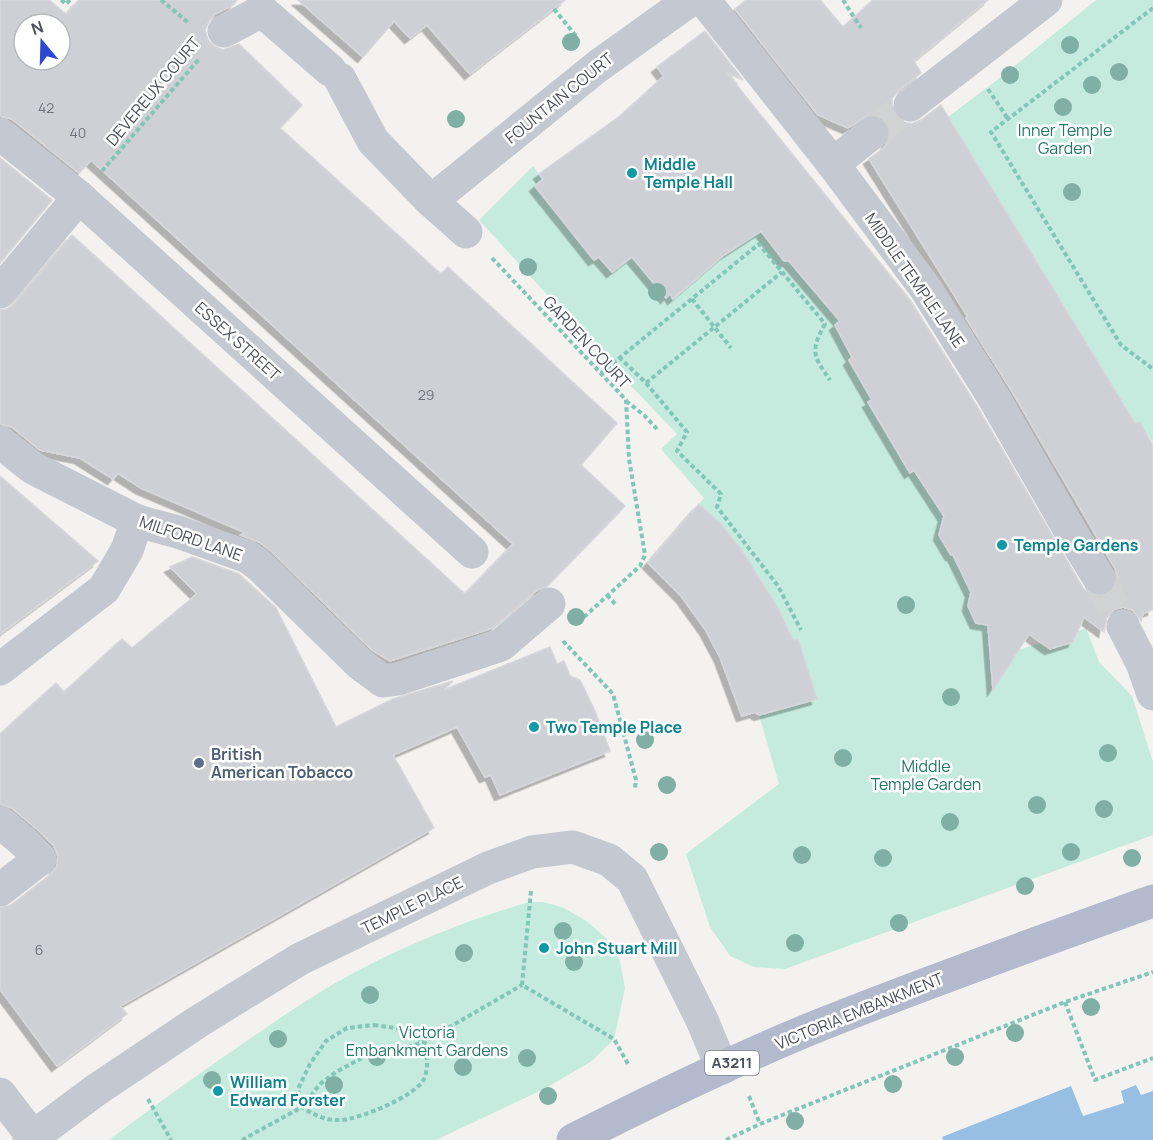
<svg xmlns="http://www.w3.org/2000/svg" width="1153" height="1140" font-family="Manrope,sans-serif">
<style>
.green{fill:#c5ebde}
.water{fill:#97bfe3}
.building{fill:#cfd0d5;stroke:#d6d6dc;stroke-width:1.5;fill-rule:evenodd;filter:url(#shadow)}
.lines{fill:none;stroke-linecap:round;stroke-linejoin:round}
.minor-tunnel{stroke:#d1d2d3;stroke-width:33;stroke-dasharray:33 16;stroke-linecap:butt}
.path{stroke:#81c6b6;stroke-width:4;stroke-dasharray:4.5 3;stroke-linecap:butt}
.minor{stroke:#c4c8d1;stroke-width:33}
.major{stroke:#b4bacd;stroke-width:33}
.tree{fill:#80afa3}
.culture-dot{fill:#0f9aa8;stroke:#fff;stroke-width:2}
.service-dot{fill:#5c6f8a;stroke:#fff;stroke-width:2}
.labels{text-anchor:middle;stroke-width:5;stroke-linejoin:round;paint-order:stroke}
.number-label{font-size:14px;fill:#6c707b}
.shield{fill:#fff;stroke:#81848e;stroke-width:1.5}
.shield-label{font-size:15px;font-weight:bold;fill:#4b505d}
.street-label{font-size:16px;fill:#4b505d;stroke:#fff}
.park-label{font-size:16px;fill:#227864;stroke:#fff}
.culture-label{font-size:16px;font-weight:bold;fill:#0d838f;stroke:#fff;text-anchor:start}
.service-label{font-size:16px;font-weight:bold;fill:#4e5e75;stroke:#fff;text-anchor:start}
</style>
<defs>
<filter id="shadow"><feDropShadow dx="-5.5" dy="5.5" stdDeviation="0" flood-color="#0004"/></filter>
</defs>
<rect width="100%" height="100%" fill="#f3f2f1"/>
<g class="green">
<polygon points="1096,0 1153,0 1153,443 1140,423 1135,423 948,117 997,80"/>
<path d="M533,166L543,180L535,186L576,227L570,231L577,239L582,234L593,249L587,253L593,260L599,257L612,272L638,252L666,297L670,294L673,298L714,264L712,261L757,224L774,243L773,247L784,260L789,261L840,321L835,325L852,357L849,360L872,400L868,403L910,472L914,470L944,516L939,535L951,555L965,558L980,579L968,586L971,592L968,606L976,622L987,624L997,635L990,643L991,654L1012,658L1018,650L1041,643L1050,649L1072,642L1078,631L1086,628L1099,662L1132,696L1153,762V835L785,969L754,967L730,956L710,927L686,854L779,784L759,715L817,699L798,640H793C777,607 760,578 738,550L740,548L721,524L699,504L704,498L661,449L677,434L611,365L479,220Z"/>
<path d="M529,902H543L562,907L585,920L606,938L620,961L625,988L614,1039L592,1061L546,1088L436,1140H109C151,1108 194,1077 238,1047C277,1020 318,991 361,969C415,941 471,919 529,902Z"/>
</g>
<polygon class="water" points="1136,1085 1141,1095 1153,1091 1153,1140 943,1140 942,1137 1071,1086 1083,1116 1124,1103 1121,1091"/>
<g class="building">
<path d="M0,0H49L66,14L79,0H237L233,5L215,14L209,21L205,30L208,40L214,46L223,50L239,44L302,105L280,128L441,274L448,267L617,423L581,465L625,506L547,586L537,590L492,628L390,661L372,650L271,551L259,542L241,535L246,533L141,488L118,473L113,479L80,458L40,450L12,427L0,424V310L7,309L14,304L72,235L465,594L513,544L91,160L79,173L12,119L0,116ZM24,24H60V60H24Z"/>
<polygon points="298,0 565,0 470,74 427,25 410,38 394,21 363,57"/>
<polygon points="746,0 820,0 843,27 873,0 988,0 914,61 921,73 898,91 892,98 892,108 896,117 902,122 912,124 921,120 941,105 1135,423 1140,422 1153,446 1153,610 1143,613 1141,621 1133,610 1123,607 1115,609 1107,616 1104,632 1084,617 1073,642 1050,649 1029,634 993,690 988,625 976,623 968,606 971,592 953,555 951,555 939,535 944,516 914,470 910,473 868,402 872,400 849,360 852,357 835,325 840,321 789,261 784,261 761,231 724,255 673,299 670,294 666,298 632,257 612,272 599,257 594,260 535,186 543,179 539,174 620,116 664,76 657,67 705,31 743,80 727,73 910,300 978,408 1083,588 1090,594 1099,597 1109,594 1116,586 1118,578 1115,568 1010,388 966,318 968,317 869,159 884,148 889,140 891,131 887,122 878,115 869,115 848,128 818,115 735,9"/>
<polygon points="0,158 52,200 0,263"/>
<polygon points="0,476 98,561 0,634"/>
<polygon points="699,504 721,524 744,553 778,608 793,640 798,639 817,699 759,715 755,712 742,716 720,657 705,629 682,597 648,563"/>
<polygon points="192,557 239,574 276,608 336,727 393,699 453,681 444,690 550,647 557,664 564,661 570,676 580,680 595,711 610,751 500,795 491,775 485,777 457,727 393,755 434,828 120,1006 127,1014 57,1066 0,989 0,908 11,905 51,874 57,866 58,856 54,846 38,830 12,808 0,804 0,734 56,683 64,692 122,639 132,648 197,594 170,567"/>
</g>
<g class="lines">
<g class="minor-tunnel">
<polyline points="872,133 910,105"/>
<polyline points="1099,578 1123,626"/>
</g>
<g class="path">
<polyline points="61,0 66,4 70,0"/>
<polyline points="161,0 190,24"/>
<polyline points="843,0 861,28"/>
<polyline points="1153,8 991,132 1121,345 1153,369"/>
<polyline points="554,9 576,36"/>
<polyline points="988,89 1008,119"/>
<polyline points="102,171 200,58"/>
<polyline points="492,258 626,400 629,459 645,555 640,566 584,617"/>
<polyline points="692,299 731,348"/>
<polyline points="619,357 646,383 782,272"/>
<path d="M601,373L759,244L825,324C810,351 813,356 830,380"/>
<polyline points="646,383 687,432 677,451 721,494 717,507 778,586 801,630"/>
<polyline points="626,401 644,415 657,429"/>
<polyline points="607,595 616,605"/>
<polyline points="563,641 613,694 636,780 635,788"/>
<polyline points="531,891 522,985 614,1039 628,1064"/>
<polyline points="1065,1002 1095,1080 1153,1058"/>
<path d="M374,1025L402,1029L424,1042C427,1054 429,1067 424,1079C416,1096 360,1119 341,1120C326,1121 314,1115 302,1107L298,1089L310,1064L326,1041L347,1028Z"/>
<polyline points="749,1096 760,1124"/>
<polyline points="148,1099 171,1140"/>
<polyline points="242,1140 302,1107 320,1084 336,1072 373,1052 408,1047 424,1042 522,985"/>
<polyline points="726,1140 760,1124 1065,1002 1153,972"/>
</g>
<g class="minor">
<polyline points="704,0 833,164 926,289 994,398 1075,539 1099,578"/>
<polyline points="224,31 262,11 330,70"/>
<polyline points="340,79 373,141 431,201 466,232"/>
<polyline points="910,105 1046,0"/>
<polyline points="0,134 79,197 472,552"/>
<polyline points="833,164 872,133"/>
<polyline points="431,201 598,66 690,0"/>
<polyline points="0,292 79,197"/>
<polyline points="0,442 33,468 137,521 178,532 248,557 260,566 360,664 383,681 398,679 501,645 549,604"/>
<polyline points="1123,626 1142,663 1153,694"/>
<polyline points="0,669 104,589 127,550 137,521"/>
<polyline points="0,822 26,844 40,859 0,890"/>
<polyline points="0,1094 33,1137"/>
<polyline points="29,1140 96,1090 199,1021 300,959 488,868 532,852 573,847 609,860 632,879 702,1020 722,1068"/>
</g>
<path class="major" d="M573,1140C654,1099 736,1059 820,1025C930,981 1042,941 1153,901"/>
</g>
<g class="tree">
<circle cx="571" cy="42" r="9"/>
<circle cx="1070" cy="45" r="9"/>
<circle cx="1119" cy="72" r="9"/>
<circle cx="1010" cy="75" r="9"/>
<circle cx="1092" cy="85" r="9"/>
<circle cx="1063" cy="107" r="9"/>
<circle cx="456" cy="119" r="9"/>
<circle cx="1072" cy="192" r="9"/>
<circle cx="528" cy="267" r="9"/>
<circle cx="657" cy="292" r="9"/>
<circle cx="906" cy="605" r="9"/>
<circle cx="576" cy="617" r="9"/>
<circle cx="951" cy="697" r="9"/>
<circle cx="645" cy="740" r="9"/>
<circle cx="1108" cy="753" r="9"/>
<circle cx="843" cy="758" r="9"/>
<circle cx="667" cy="785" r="9"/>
<circle cx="1037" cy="805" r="9"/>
<circle cx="1104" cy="809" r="9"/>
<circle cx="950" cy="822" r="9"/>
<circle cx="659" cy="852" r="9"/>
<circle cx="1071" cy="852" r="9"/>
<circle cx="802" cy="855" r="9"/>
<circle cx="883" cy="858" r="9"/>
<circle cx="1132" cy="858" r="9"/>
<circle cx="1025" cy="886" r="9"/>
<circle cx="899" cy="923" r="9"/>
<circle cx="563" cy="931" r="9"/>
<circle cx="795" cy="943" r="9"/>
<circle cx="464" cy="953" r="9"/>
<circle cx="574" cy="962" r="9"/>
<circle cx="370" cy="995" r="9"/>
<circle cx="1091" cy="1007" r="9"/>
<circle cx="1015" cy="1033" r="9"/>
<circle cx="278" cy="1039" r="9"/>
<circle cx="377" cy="1057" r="9"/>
<circle cx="955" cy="1057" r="9"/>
<circle cx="527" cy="1058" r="9"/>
<circle cx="463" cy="1067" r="9"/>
<circle cx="212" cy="1080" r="9"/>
<circle cx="893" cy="1084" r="9"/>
<circle cx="334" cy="1085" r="9"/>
<circle cx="548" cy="1096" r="9"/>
<circle cx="795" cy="1121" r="9"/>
</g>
<g class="culture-dot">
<circle cx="632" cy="173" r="6"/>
<circle cx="1002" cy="545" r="6"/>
<circle cx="534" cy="727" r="6"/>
<circle cx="544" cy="948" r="6"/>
<circle cx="218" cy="1091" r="6"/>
</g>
<circle class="service-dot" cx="199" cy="763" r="6"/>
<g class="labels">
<g class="number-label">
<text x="46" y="113">42</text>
<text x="78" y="138">40</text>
<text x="426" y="400">29</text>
<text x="39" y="955">6</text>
</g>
<rect class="shield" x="705" y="1051" width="54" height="24" rx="4.5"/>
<g class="shield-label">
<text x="732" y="1068">A3211</text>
</g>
<g class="street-label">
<text transform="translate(153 91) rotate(-50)" y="6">DEVEREUX COURT</text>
<text transform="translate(559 98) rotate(-39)" y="6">FOUNTAIN COURT</text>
<text transform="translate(915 280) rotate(55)" y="6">MIDDLE TEMPLE LANE</text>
<text transform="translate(238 341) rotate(42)" y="6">ESSEX STREET</text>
<text transform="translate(587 342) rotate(47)" y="6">GARDEN COURT</text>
<text transform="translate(191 538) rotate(19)" y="6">MILFORD LANE</text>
<text transform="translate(412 905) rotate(-26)" y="6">TEMPLE PLACE</text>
<text transform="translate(859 1011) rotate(-22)" y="6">VICTORIA EMBANKMENT</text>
</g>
<g class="park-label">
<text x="1065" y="136">Inner Temple<tspan x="1065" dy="18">Garden</tspan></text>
<text x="926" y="772">Middle<tspan x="926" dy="18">Temple Garden</tspan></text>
<text x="427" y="1038">Victoria<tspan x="427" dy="18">Embankment Gardens</tspan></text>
</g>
<g class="culture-label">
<text x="644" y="170">Middle<tspan x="644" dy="18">Temple Hall</tspan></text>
<text x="1014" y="551">Temple Gardens</text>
<text x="546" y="733">Two Temple Place</text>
<text x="556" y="954">John Stuart Mill</text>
<text x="230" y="1088">William<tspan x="230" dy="18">Edward Forster</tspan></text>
</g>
<g class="service-label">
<text x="211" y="760">British<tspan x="211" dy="18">American Tobacco</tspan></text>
</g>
</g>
<g transform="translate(42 42) rotate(341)"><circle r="28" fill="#ffffff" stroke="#b7b9be" stroke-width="1.5"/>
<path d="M0-4.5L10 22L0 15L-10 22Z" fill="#2d49d2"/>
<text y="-9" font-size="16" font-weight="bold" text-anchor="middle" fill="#4b505d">N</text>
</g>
</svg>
